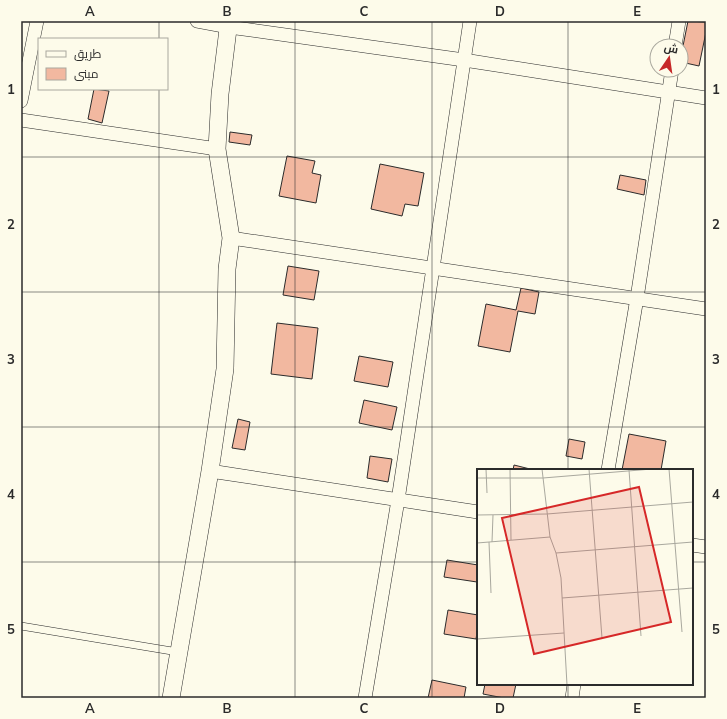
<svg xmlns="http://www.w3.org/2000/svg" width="727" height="719" font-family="Mulish,Cairo,sans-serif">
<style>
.building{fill:#f2b8a0;stroke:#2b2b2b}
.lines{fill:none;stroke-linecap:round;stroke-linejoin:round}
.service-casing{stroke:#2b2b2b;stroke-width:8}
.minor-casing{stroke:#2b2b2b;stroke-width:14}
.tertiary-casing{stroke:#2b2b2b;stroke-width:18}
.service{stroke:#fdfbea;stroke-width:7}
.minor{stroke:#fdfbea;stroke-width:13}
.tertiary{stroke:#fdfbea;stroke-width:17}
.grid{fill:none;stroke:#2b2b2b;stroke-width:1;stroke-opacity:0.55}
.inset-road{fill:none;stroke:#a9a89e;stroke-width:1}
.view{fill:#d62828;fill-opacity:0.15;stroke:#d62828;stroke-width:2}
.inset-edge{fill:none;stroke:#2b2b2b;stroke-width:2}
.neatline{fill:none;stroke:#2b2b2b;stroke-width:1.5}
.grid-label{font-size:13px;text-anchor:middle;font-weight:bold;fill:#2b2b2b}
</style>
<rect width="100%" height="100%" fill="#fdfbea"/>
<g class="building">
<polygon points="688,21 706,22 706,32 699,66 681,62 681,56"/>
<polygon points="94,89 109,91 102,123 88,119"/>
<polygon points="230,132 252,135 250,145 229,142"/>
<polygon points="287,156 315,161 312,173 321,175 316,203 279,196"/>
<polygon points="380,164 424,173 418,206 405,204 402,216 371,209"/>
<polygon points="620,175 646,180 644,195 617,189"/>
<polygon points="288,266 319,271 314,300 283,295"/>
<polygon points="521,288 539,292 535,314 518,311 510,352 478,346 486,304 516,310"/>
<polygon points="277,323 318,328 312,379 271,374"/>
<polygon points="359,356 393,362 388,387 354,381"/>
<polygon points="364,400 397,407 392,430 359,423"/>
<polygon points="238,419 250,422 245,450 232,448"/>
<polygon points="629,434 666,441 661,470 622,470"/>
<polygon points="569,439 585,442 582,459 566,456"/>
<polygon points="370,456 392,459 388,482 367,478"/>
<polygon points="514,465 534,470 513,470"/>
<polygon points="447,560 478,565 477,582 444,577"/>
<polygon points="448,610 478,615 478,627 476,639 444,634"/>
<polygon points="432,680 466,687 464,698 428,698"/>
<polygon points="485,684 516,684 513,698 504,698 483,694"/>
</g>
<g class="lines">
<g class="service-casing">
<polyline id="service" points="21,626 178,652"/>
</g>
<g class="minor-casing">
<g id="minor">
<polyline points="197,21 229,27 464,60 706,98"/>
<polyline points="675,46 679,21"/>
<polyline points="21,101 37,21"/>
<polyline points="21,120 217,149"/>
<polyline points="231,238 706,309"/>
<polyline points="608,470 637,298 672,70"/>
<polyline points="210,471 478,512"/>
<polyline points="692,545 706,547"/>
<polyline points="365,698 398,500 433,268 470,21"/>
<polyline points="572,698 574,684"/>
</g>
</g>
<g class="tertiary-casing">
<polyline id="tertiary" points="171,698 210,471 225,369 227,269 231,238 217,149 220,94 229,21"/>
</g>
<use href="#service" class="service"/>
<use href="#minor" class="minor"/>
<use href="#tertiary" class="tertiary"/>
</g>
<path class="grid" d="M159,21V39M295,21V698M432,21V698M568,21V470M159,89V698M21,157H706M21,292H706M21,427H706M21,562H478M692,562H706M568,684V698"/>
<g transform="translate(477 469)">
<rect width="216" height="216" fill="#fdfbea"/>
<path class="inset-road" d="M9,0L10,24M33,0L34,71M65,0L73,68L79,84L84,109L90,216M112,0L125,169M192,0L205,163M152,1L164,167M0,9H66L175,0M0,46L70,45L216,33M12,73L14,124M15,73L16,46M0,74L73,68M79,84L216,73M85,129L216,119M0,170L87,164"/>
<path class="view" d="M162,18L194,153L57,185L25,49Z"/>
<rect width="216" height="216" class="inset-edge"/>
</g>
<rect width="727" height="719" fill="none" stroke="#fdfbea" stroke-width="44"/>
<rect x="38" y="38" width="130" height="52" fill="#fdfbea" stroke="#a9a89e"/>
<rect x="46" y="51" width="20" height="6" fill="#fdfbea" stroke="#a9a89e"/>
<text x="74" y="58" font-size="12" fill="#2b2b2b">طريق</text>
<rect x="46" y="68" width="20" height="12" fill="#f2b8a0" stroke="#a9a89e"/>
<text x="74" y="78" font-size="12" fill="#2b2b2b">مبنى</text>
<g transform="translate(669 58) rotate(13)"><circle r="19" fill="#fdfbea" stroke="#a9a89e"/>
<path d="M0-3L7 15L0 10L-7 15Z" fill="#c62828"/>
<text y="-6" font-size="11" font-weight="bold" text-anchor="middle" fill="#2b2b2b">ش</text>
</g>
<rect x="22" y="22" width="683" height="675" class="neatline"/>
<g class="grid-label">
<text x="90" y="16">A</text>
<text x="227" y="16">B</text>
<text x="364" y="16">C</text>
<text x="500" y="16">D</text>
<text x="637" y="16">E</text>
<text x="11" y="94">1</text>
<text x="716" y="94">1</text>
<text x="11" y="229">2</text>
<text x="716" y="229">2</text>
<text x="11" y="364">3</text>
<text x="716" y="364">3</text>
<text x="11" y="499">4</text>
<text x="716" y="499">4</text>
<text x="11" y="634">5</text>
<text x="716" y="634">5</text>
<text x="90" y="713">A</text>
<text x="227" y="713">B</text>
<text x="364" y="713">C</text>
<text x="500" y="713">D</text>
<text x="637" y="713">E</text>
</g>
</svg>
